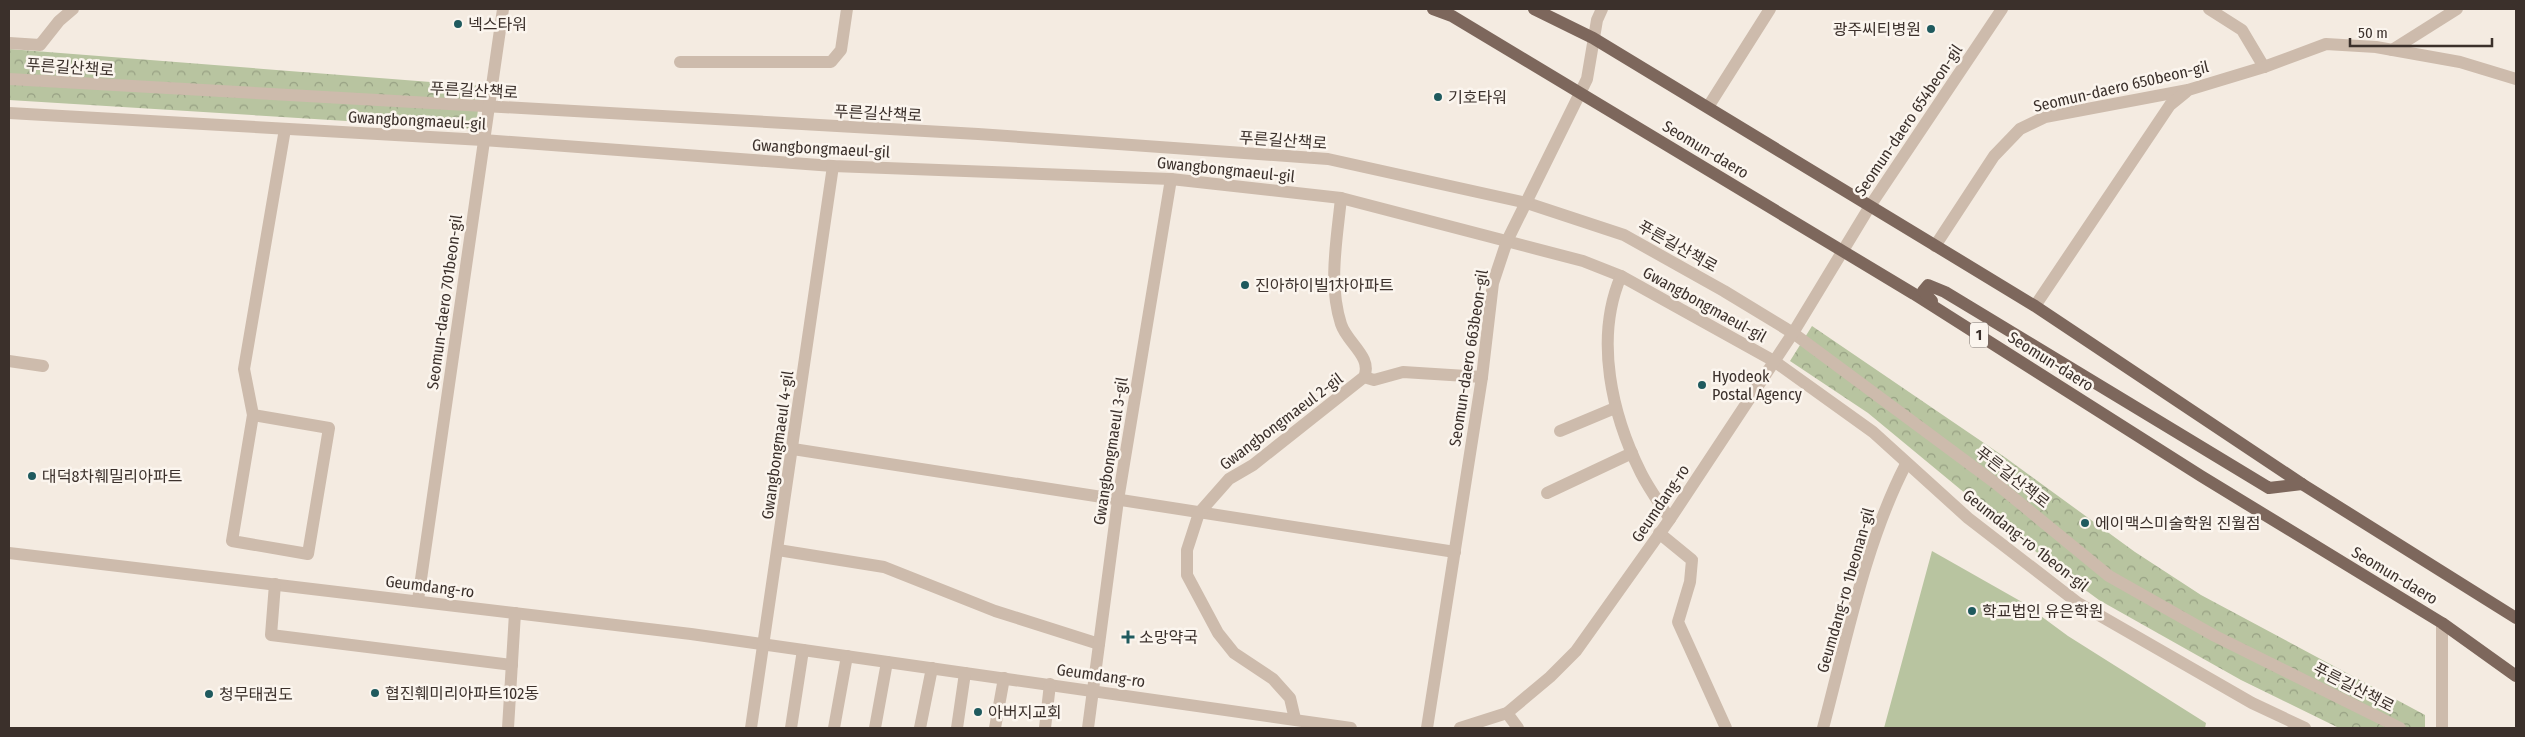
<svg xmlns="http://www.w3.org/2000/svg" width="2525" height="737" font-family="'Fira Sans Condensed','Noto Sans KR',sans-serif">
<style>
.forest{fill:url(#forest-crowns)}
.pitch{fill:#b8c4a0}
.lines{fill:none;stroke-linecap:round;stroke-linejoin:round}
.minor{stroke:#cdbbac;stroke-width:12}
.major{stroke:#7d675c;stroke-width:12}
.poi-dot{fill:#1f5a5e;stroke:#fbf5ee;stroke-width:2}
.labels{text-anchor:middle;stroke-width:5;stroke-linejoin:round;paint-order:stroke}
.shield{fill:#fbf5ee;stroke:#756b66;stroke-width:1}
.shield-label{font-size:15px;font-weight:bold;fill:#3b302b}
.poi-label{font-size:16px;fill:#3b302b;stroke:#fbf5ee;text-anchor:start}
.street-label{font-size:16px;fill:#3b302b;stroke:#fbf5ee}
</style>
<defs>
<pattern id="forest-crowns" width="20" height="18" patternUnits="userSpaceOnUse" patternTransform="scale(1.25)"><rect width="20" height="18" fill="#b8c4a0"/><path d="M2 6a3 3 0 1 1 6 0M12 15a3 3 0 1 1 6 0" fill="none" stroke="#97a083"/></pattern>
</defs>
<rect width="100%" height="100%" fill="#f4ebe1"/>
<g class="forest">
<polygon points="9,49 482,86 475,129 9,100"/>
<polygon points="1812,326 2006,458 2135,552 2201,595 2425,715 2425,728 2339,728 2241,680 2099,600 2058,570 1868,413 1790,361"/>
</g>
<polygon class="pitch" points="1932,551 2022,602 2068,636 2206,723 2205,728 1884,728"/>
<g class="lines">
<g class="minor">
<polyline points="2209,9 2242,30 2264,67"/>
<polyline points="9,43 40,45 59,21 73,9"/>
<polyline points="2392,50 2457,9"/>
<polyline points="680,62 831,62 841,50 847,9"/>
<polyline points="9,79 978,134 1328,159 1527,203 1624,235 1724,291 1793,333 1998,485 2109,576 2215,636 2400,728"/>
<polyline points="1708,107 1770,9"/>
<polyline points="9,113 483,140 833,166 1171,179 1341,198 1583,261 1621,276 1774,361 1873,432 1968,518 2078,603 2252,703 2305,728"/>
<polyline points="1935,246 1994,156 2020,129 2045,117 2188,90 2264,67 2326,44 2376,47 2460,62 2516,79"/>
<path d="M1621,276C1594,339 1612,415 1641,473C1649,489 1660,504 1670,519"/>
<polyline points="2035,306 2170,105 2186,92"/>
<polyline points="9,361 43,366"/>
<polyline points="1364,377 1374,380 1403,372 1482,377"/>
<polyline points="253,415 329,428 308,554 232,541 253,415 244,369 285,129"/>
<polyline points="1560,431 1615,408"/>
<polyline points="793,449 1455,552"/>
<polyline points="1547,493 1632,453"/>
<polyline points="1659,533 1692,560 1690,582 1678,622 1726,728"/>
<polyline points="778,550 884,567 995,611 1099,644"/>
<polyline points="9,553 691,634 1351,728"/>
<polyline points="275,584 271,635 512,665"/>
<polyline points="418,600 503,9"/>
<polyline points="1507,713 1518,728"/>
<path d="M1295,719L1290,698L1273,679L1234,653L1218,633L1187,575V550L1199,513L1229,479L1253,465L1364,377C1373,357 1347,343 1341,324C1328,284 1337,239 1341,198"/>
<polyline points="508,728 515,613"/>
<polyline points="751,728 833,166"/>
<polyline points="791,728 803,650"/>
<polyline points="834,728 847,656"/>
<polyline points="875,728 887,662"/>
<polyline points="920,728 932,668"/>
<polyline points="957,728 965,673"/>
<polyline points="995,728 1004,678"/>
<polyline points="1045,728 1050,684"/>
<polyline points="1088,728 1118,500 1171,179"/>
<polyline points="1427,728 1482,377 1493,283 1507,241 1587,79 1597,20 1602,9"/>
<polyline points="1460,728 1507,713 1550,677 1576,651 1670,519 1793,333 1870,206 2002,9"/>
<path d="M1823,728C1846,642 1865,543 1906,464"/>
<polyline points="2442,728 2442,623"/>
</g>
<g class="major">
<polyline points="1433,9 1452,16 1914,294 2201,476 2442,623 2516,676"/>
<polyline points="1534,9 1593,38 2035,306 2302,484 2516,618"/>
<polyline points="1932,301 1923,291 1928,285 1945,292 2269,488 2302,484"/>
</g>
</g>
<g class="poi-dot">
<circle cx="458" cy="24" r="5"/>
<circle cx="1931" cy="29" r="5"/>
<circle cx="1438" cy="97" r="5"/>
<circle cx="1245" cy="285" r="5"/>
<circle cx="1702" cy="385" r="5"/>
<circle cx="32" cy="476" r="5"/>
<circle cx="2085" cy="523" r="5"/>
<circle cx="1972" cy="611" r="5"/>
<path d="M1125.5 629.5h5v5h5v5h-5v5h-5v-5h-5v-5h5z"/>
<circle cx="375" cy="693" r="5"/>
<circle cx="209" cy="694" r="5"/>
<circle cx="978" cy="712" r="5"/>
</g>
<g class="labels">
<rect class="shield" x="1970" y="322.5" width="18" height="25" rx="4"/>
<g class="shield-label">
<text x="1979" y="340">1</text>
</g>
<g class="poi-label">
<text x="468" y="30">넥스타워</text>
<text x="1921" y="35" text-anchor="end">광주씨티병원</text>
<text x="1448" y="103">기호타워</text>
<text x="1255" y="291">진아하이빌1차아파트</text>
<text x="1712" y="382">Hyodeok<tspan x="1712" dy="18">Postal Agency</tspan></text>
<text x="42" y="482">대덕8차훼밀리아파트</text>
<text x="2095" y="529">에이맥스미술학원 진월점</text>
<text x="1982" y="617">학교법인 유은학원</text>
<text x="1139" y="643">소망약국</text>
<text x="385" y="699">협진훼미리아파트102동</text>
<text x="219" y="700">청무태권도</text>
<text x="988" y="718">아버지교회</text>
</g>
<g class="street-label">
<text transform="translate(70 67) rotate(4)" y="6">푸른길산책로</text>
<text transform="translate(2121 86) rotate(-13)" y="6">Seomun-daero 650beon-gil</text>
<text transform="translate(474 90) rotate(3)" y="6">푸른길산책로</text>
<text transform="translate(878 113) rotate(3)" y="6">푸른길산책로</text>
<text transform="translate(417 120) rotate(3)" y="6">Gwangbongmaeul-gil</text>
<text transform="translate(1908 120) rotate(-56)" y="6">Seomun-daero 654beon-gil</text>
<text transform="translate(1283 140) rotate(4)" y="6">푸른길산책로</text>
<text transform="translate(821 148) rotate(3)" y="6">Gwangbongmaeul-gil</text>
<text transform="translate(1706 149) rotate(31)" y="6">Seomun-daero</text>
<text transform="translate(1226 169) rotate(6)" y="6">Gwangbongmaeul-gil</text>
<text transform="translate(1678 246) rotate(29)" y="6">푸른길산책로</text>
<text transform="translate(444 302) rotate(-82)" y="6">Seomun-daero 701beon-gil</text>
<text transform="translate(1705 304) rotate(29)" y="6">Gwangbongmaeul-gil</text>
<text transform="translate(1468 358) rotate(-81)" y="6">Seomun-daero 663beon-gil</text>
<text transform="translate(2051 361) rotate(32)" y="6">Seomun-daero</text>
<text transform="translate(1281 421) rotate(-37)" y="6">Gwangbongmaeul 2-gil</text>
<text transform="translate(777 445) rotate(-82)" y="6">Gwangbongmaeul 4-gil</text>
<text transform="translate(1110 451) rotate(-81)" y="6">Gwangbongmaeul 3-gil</text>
<text transform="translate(2013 477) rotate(38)" y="6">푸른길산책로</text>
<text transform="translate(1660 503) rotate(-56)" y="6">Geumdang-ro</text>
<text transform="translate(2026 540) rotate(38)" y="6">Geumdang-ro 1beon-gil</text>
<text transform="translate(2395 575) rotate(31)" y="6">Seomun-daero</text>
<text transform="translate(430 586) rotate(7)" y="6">Geumdang-ro</text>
<text transform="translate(1845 590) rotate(-74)" y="6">Geumdang-ro 1beonan-gil</text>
<text transform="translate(1101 675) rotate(8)" y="6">Geumdang-ro</text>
<text transform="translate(2354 687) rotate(27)" y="6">푸른길산책로</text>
</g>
</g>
<rect width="2525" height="737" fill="none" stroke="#3b302b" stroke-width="20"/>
<path d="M2350 38v8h142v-8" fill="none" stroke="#3b302b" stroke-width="2.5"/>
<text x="2358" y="38" font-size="15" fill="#3b302b" stroke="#fbf5ee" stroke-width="4" paint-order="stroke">50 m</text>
</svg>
